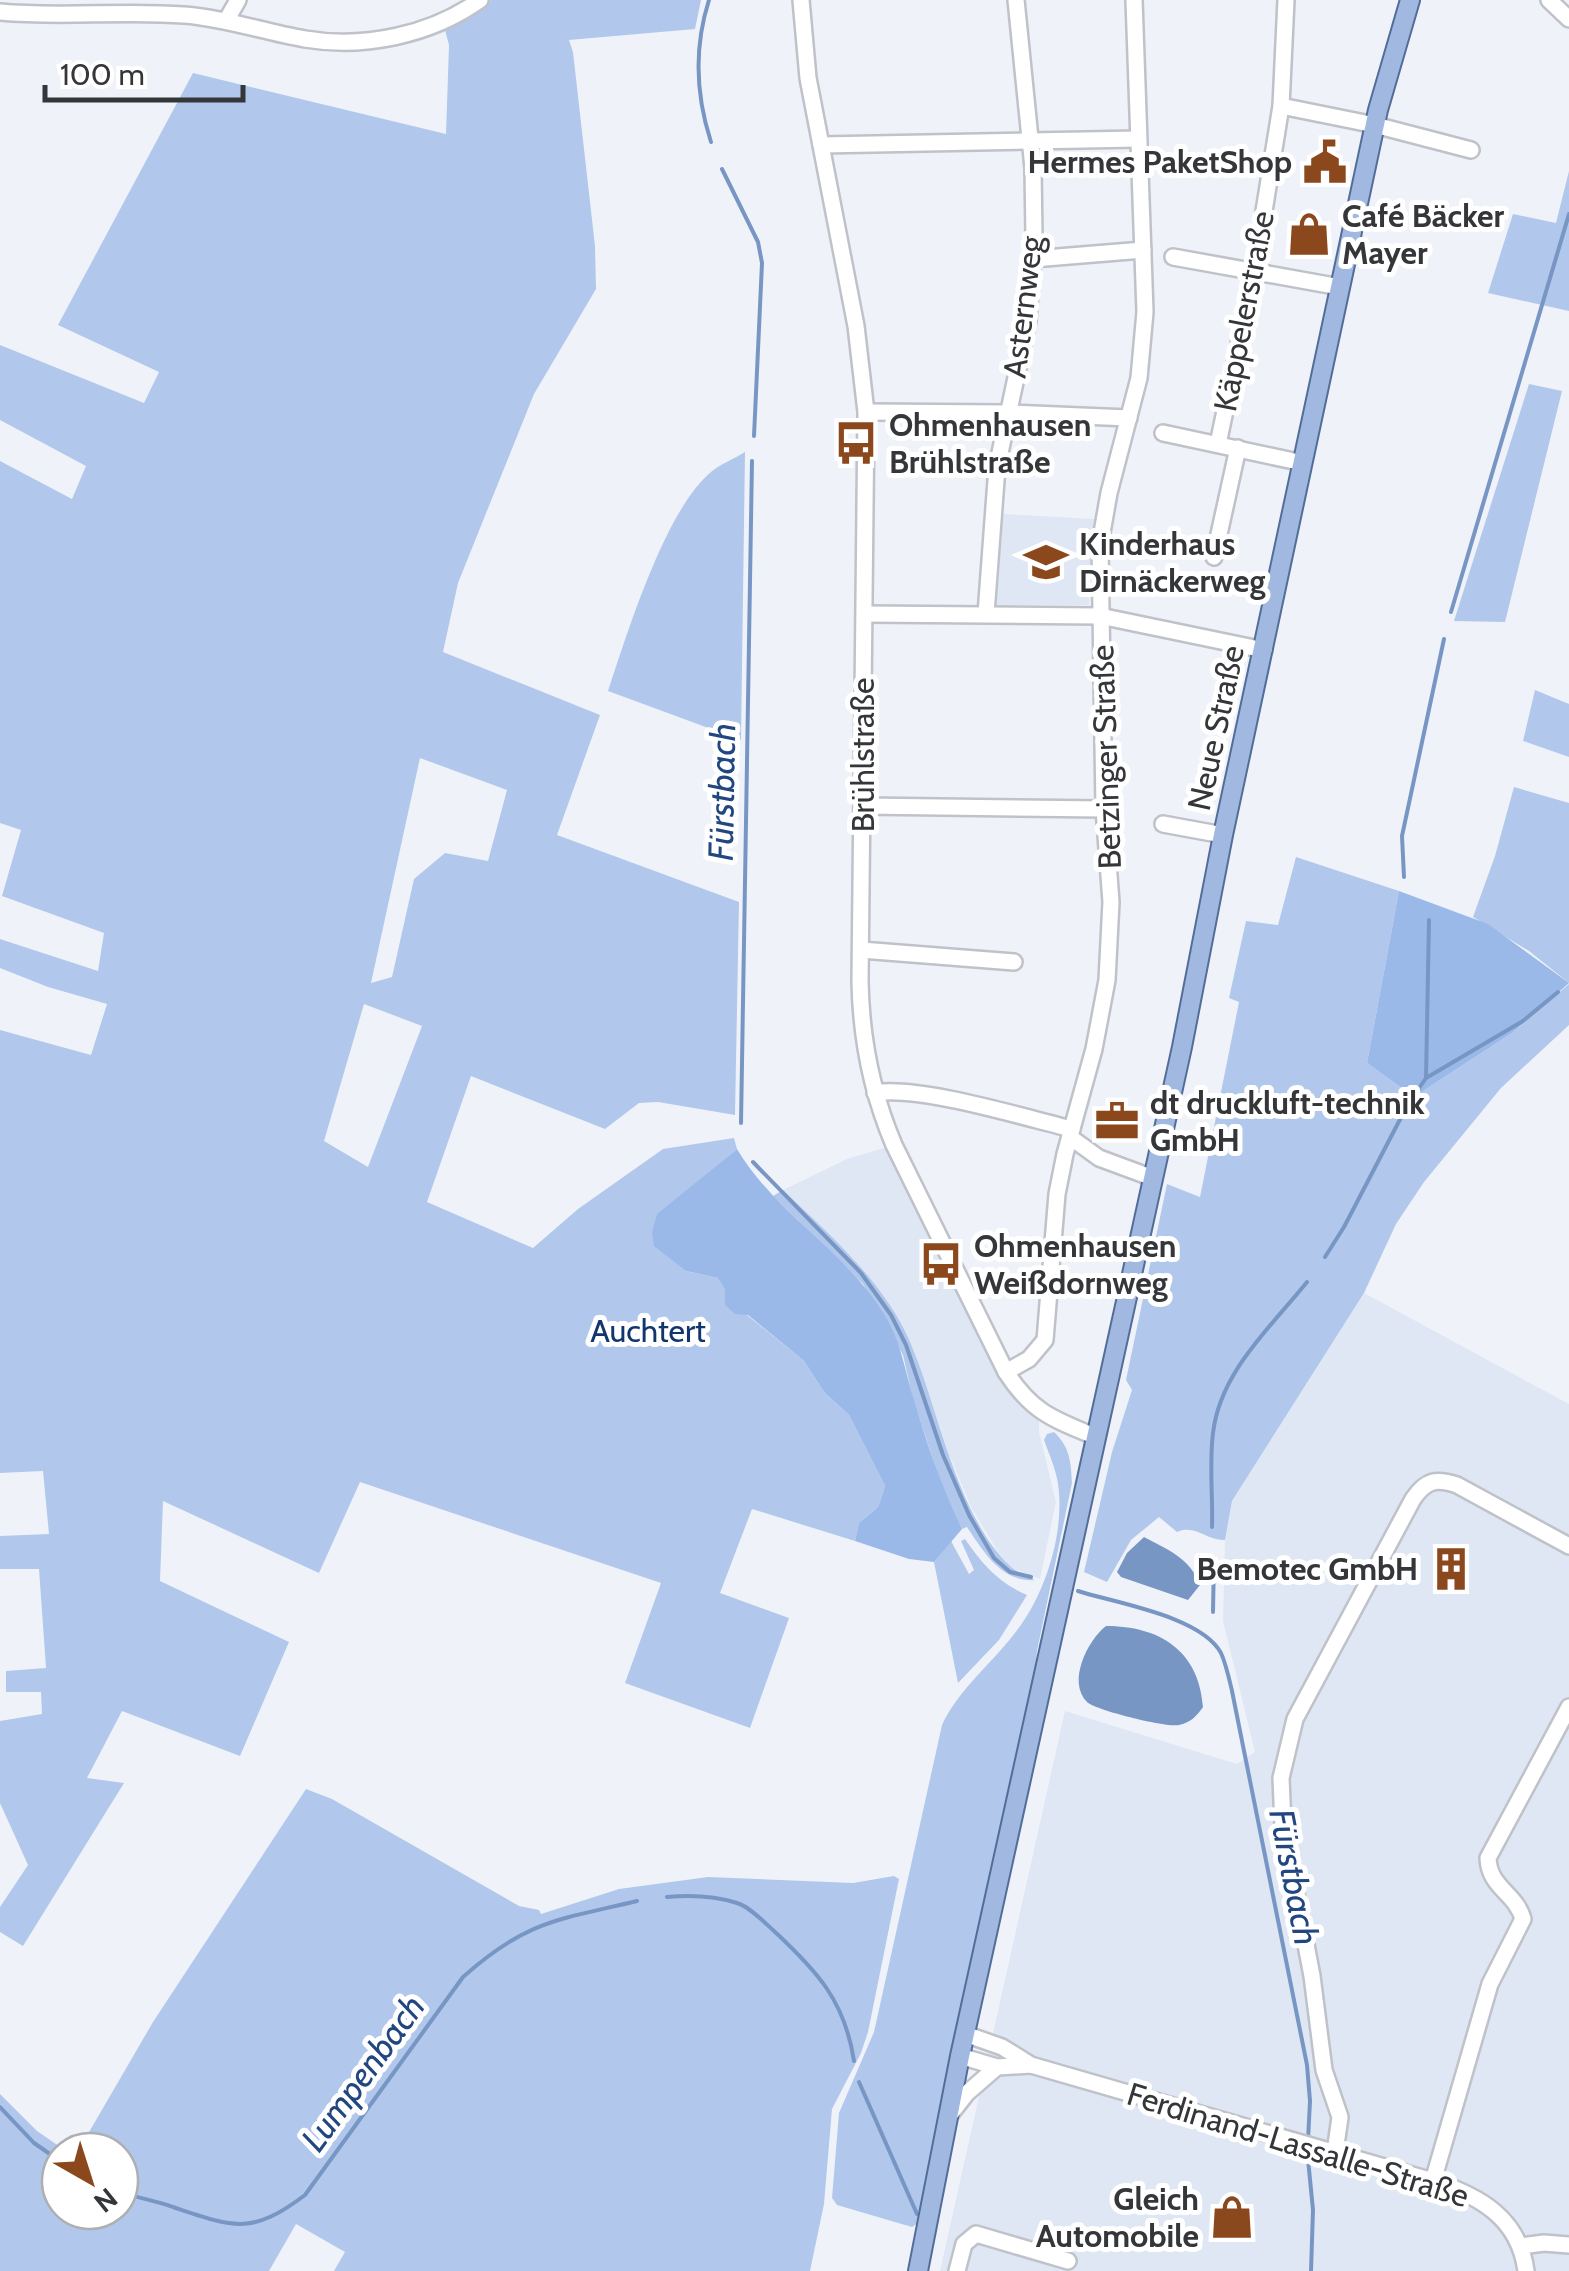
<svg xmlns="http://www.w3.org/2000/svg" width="1569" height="2271" font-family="Cabin,sans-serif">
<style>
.built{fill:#dfe7f4}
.green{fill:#b1c8ec;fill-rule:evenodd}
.forest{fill:#9ab9e9}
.water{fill:#7896c4}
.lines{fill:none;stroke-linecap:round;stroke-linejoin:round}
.stream{stroke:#7896c4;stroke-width:4}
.minor-casing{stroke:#bfc2c8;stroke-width:20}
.major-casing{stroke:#536d98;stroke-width:22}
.minor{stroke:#fff;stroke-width:15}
.major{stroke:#a1b9e0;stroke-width:18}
.labels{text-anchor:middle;stroke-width:10;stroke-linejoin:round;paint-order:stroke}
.poi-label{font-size:32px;font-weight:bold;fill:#353639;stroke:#fff;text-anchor:start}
.street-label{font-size:32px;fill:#353639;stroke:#fff}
.park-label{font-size:32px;fill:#11366f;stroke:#fff}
.water-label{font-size:35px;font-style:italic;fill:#214680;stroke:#fff}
</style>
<rect width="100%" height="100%" fill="#eff3f9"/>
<g class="built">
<polygon points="1003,514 1094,519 1089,605 997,605"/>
<polygon points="894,1145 992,1346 1039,1412 1039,1432 1056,1502 1040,1579 1011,1568 998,1552 971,1507 949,1454 913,1348 885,1302 853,1258 783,1190 847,1159"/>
<polygon points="1364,1293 1569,1404 1569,2271 940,2271 1065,1711 1237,1764 1255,1752 1223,1621 1225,1540 1232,1501"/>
</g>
<g class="green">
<path d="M491,0H701L695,29L569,40L573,52L595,246L596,289L534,394L458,583L443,652L600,715L557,835L739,902L735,1115L658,1102L639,1103L605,1129L471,1076L427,1202L533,1248L578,1209L663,1149L734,1138L737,1149L658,1214L686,1271L718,1278L747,1315L804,1361L824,1392L849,1415L885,1486L878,1507L859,1523L855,1541L752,1509L720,1593L789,1618L750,1728L625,1683L661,1583L360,1482L319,1573L163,1501L160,1581L289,1642L240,1756L122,1711L87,1778L124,1783L23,1946L0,1932V1907L28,1865L0,1803V1721L42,1714L41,1692H6V1671L46,1668L39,1569H0V1536L49,1534L43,1471L0,1473V1030L91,1055L107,1004L48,987L0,968V939L98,971L104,933L2,896L21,830L0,823V461L72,499L86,466L0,420V345L144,403L159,372L58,325L193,73L446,134L449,45L445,30ZM420,758L507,790L488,861L445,853L414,879L392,977L371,983ZM364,1004L422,1026L368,1167L324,1141Z"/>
<polygon points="1569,171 1569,311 1488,293 1513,214 1556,223"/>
<polygon points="1529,384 1562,391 1505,622 1454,621"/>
<path d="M745,452L741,740L608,691C627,634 665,510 711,472C720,464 734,459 745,452Z"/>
<polygon points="1535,690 1569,704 1569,757 1523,741"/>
<polygon points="1514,787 1569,803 1569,983 1529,951 1473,917 1495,856"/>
<path d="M1296,857L1399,891L1367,1063L1414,1097L1512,1033L1569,984V1025L1501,1088L1424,1182L1396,1224L1364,1293L1232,1501L1225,1540C1206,1541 1196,1524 1177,1532L1159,1517L1131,1540L1107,1582L1084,1572L1112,1452L1132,1390L1126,1380L1167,1184L1200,1197L1239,1002L1229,998L1246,921L1278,925Z"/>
<path d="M783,1190C831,1236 888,1285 913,1349C939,1413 958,1516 1009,1565C1016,1572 1026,1576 1035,1580C1002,1583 983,1551 967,1527L962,1529L946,1498L913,1399L903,1355L863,1284L773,1196Z"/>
<path d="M1054,1432C1070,1447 1071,1462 1072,1483L1037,1651L1034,1682L953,2044L922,2220L912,2227L837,2205L832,2198L839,2113L874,2032L942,1725C960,1687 993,1663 1018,1629C1046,1592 1065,1531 1058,1484C1056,1469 1049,1454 1044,1440L1047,1434Z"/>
<path d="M965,1539C982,1564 999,1583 1027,1595L999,1640L958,1683L934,1562L951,1541L969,1574L974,1570L961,1541Z"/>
<polygon points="306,1789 332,1799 519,1906 539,1910 541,1914 619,1889 708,1877 853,1883 894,1876 899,1879 868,2032 861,2053 832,2109 824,2204 810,2271 334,2271 345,2252 296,2224 269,2271 0,2271 0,2094 37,2131 66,2151 60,2151 60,2211 120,2211 120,2151 78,2151 153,2022"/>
</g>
<g class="forest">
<polygon points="1399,891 1488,924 1569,983 1512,1033 1414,1097 1367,1063"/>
<path d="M737,1149C775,1213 845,1251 884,1314C901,1341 905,1371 914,1400C927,1444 942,1488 962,1529L934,1562L909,1559L855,1541L859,1523L878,1507L885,1486L849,1415L824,1392L804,1361L748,1315L735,1314L725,1305V1289L718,1278L686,1271L654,1246L652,1232L657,1214Z"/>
</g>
<g class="water">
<path d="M1144,1537C1167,1549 1191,1559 1200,1585L1188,1600L1121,1577L1117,1572L1127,1553Z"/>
<path d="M1106,1626C1159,1626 1199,1650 1203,1707C1197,1716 1190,1723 1179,1725C1167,1728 1095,1710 1087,1702C1067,1682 1087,1641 1106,1626Z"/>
</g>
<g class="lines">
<g class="stream">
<path d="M709,0C694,47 696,96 711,142"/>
<polyline points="722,169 758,242 762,263 754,436"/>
<polyline points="1451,612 1569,214"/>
<polyline points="1404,877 1402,836 1444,639"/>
<polyline points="1426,1078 1429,920"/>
<polyline points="741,1123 752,461"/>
<polyline points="753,1162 861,1273 891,1315 906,1345 943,1455 969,1515 994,1558 1010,1572 1031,1577"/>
<polyline points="1325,1257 1344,1227 1407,1106 1426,1078 1523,1021 1558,992"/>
<path d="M1212,1527C1213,1496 1209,1463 1213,1433C1220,1372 1271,1327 1307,1282"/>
<path d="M1078,1591C1115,1603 1201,1616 1221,1653C1226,1664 1229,1678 1232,1691L1307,2065L1310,2101L1308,2140"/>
<polyline points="1213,1612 1214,1557"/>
<path d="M667,1897C690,1895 715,1896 737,1903C750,1907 764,1922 774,1931C817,1971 845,2001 854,2061"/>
<polyline points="859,2082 917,2214"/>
<polyline points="0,2107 34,2143 60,2161"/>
<polyline points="1307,2149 1313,2210 1311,2271"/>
<path d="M120,2191C138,2199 155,2200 173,2207C233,2227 251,2236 305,2195L463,1977C527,1920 558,1920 637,1901"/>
</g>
<g class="minor-casing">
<g id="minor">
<path d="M801,0L808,78L856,326L866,412L860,981C861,1039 871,1091 894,1145L1006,1372C1031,1411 1052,1419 1094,1436"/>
<polyline points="1549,0 1569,19"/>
<path d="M0,12C61,18 123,10 184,15C225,18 264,32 305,39C364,49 431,35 480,0"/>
<polyline points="226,21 238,0"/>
<polyline points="1281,106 1375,125 1471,150"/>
<polyline points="821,145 1138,139"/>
<polyline points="1173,257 1340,287"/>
<polyline points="1033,259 1143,250"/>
<polyline points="866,412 1008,413 1129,418"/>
<polyline points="1163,433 1303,463"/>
<polyline points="1218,444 1254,273 1281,106 1286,0"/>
<polyline points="1214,557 1238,448"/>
<polyline points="865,614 1100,616 1264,650"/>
<polyline points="986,614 997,467 1028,321 1034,238 1033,168 1016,0"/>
<polyline points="863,806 1104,809"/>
<polyline points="1163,824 1223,835"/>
<polyline points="861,950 1014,962"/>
<path d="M875,1093C918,1085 1026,1118 1072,1129"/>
<polyline points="1070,1137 1099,1158 1153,1178"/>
<polyline points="1006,1372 1029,1359 1045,1340 1057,1194 1065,1154 1094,1049 1107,980 1111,902 1104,809 1100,544 1109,493 1139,378 1145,312 1134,0"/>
<path d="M965,2034L1002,2047L1031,2065L1433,2181C1480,2196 1519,2218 1526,2271"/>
<polyline points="960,2056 997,2067 1031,2065"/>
<polyline points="949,2116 967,2093 997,2067"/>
<path d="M1335,2152L1340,2117L1324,2070L1312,1976L1283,1825L1281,1778L1295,1719L1413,1499C1426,1480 1436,1478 1457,1485L1569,1546"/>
<path d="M1433,2181L1490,1984L1523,1919C1516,1893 1489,1888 1488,1858L1569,1707"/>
<polyline points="1521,2246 1544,2243 1569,2245"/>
<polyline points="957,2271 964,2244 976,2234 1068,2261"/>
</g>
</g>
<g class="major-casing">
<polyline id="major" points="918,2271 960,2056 1182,1047 1223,835 1378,110 1410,0"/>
</g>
<use href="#minor" class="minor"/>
<use href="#major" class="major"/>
</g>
<defs>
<g id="civic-bare" transform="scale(3.45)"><path d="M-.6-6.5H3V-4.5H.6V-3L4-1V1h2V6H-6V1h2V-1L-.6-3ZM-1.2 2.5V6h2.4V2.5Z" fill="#8c481d" stroke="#fff" stroke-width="2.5" paint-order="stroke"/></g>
<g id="shop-bare" transform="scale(3.45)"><path d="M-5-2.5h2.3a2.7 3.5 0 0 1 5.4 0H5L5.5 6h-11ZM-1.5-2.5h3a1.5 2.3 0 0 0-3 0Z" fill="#8c481d" stroke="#fff" stroke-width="2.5" paint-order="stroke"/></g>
<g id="bus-bare" transform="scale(3.45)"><path d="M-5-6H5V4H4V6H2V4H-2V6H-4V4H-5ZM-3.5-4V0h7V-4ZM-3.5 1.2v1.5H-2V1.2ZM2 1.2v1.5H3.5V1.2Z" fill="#8c481d" stroke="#fff" stroke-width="2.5" paint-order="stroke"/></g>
<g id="school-bare" transform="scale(3.45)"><path d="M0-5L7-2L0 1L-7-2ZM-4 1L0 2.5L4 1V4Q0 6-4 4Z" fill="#8c481d" stroke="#fff" stroke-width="2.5" paint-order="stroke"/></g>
<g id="office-bare" transform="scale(3.45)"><path d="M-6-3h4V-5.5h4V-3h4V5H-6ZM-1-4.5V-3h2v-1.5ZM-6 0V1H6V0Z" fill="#8c481d" stroke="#fff" stroke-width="2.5" paint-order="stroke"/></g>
<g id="building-bare" transform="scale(3.45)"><path d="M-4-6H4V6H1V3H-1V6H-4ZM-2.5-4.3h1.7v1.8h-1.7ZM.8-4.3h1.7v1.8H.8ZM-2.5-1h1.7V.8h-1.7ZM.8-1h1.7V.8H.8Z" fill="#8c481d" stroke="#fff" stroke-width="2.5" paint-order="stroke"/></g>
</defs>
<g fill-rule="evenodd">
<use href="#civic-bare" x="1325" y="162"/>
<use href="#shop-bare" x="1309" y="234"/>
<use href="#bus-bare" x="856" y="443"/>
<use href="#school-bare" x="1046" y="562"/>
<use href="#office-bare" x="1117" y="1121"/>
<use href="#bus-bare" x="941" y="1264"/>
<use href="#building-bare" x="1451" y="1569"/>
<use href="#shop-bare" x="1232" y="2217"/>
</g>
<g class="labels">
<g class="poi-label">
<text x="1292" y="173" text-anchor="end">Hermes PaketShop</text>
<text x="1342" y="227">Café Bäcker<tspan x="1342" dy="37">Mayer</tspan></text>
<text x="889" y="436">Ohmenhausen<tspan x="889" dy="37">Brühlstraße</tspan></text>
<text x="1079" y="555">Kinderhaus<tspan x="1079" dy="37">Dirnäckerweg</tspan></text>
<text x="1150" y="1114">dt druckluft-technik<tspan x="1150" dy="37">GmbH</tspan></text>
<text x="974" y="1257">Ohmenhausen<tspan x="974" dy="37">Weißdornweg</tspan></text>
<text x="1418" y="1580" text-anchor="end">Bemotec GmbH</text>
<text x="1199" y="2210" text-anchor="end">Gleich<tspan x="1199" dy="37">Automobile</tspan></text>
</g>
<g class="street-label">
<text transform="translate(1023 307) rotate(-83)" y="11">Asternweg</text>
<text transform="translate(1244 311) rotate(-79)" y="11">Käppelerstraße</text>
<text transform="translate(1216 728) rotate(-78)" y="11">Neue Straße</text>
<text transform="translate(863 755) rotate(-90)" y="11">Brühlstraße</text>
<text transform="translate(1106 757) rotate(-92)" y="11">Betzinger Straße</text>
<text transform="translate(1298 2145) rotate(17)" y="11">Ferdinand-Lassalle-Straße</text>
</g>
<g class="park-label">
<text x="648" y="1342">Auchtert</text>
</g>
<g class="water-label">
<text transform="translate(722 792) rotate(-89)" y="12">Fürstbach</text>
<text transform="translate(1294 1877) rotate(79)" y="12">Fürstbach</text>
<text transform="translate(363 2073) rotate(-54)" y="12">Lumpenbach</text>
</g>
</g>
<g transform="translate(90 2181) rotate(141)"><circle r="48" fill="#ffffff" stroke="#aeafb0" stroke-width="2.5"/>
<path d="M0-8L18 38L0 25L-18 38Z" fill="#8c481d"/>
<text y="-15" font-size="28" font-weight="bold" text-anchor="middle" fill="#353639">N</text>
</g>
<path d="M45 85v15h198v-15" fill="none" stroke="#353639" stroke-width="5"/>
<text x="60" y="85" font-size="30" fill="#353639" stroke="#ffffff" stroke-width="8" paint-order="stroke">100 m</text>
</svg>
